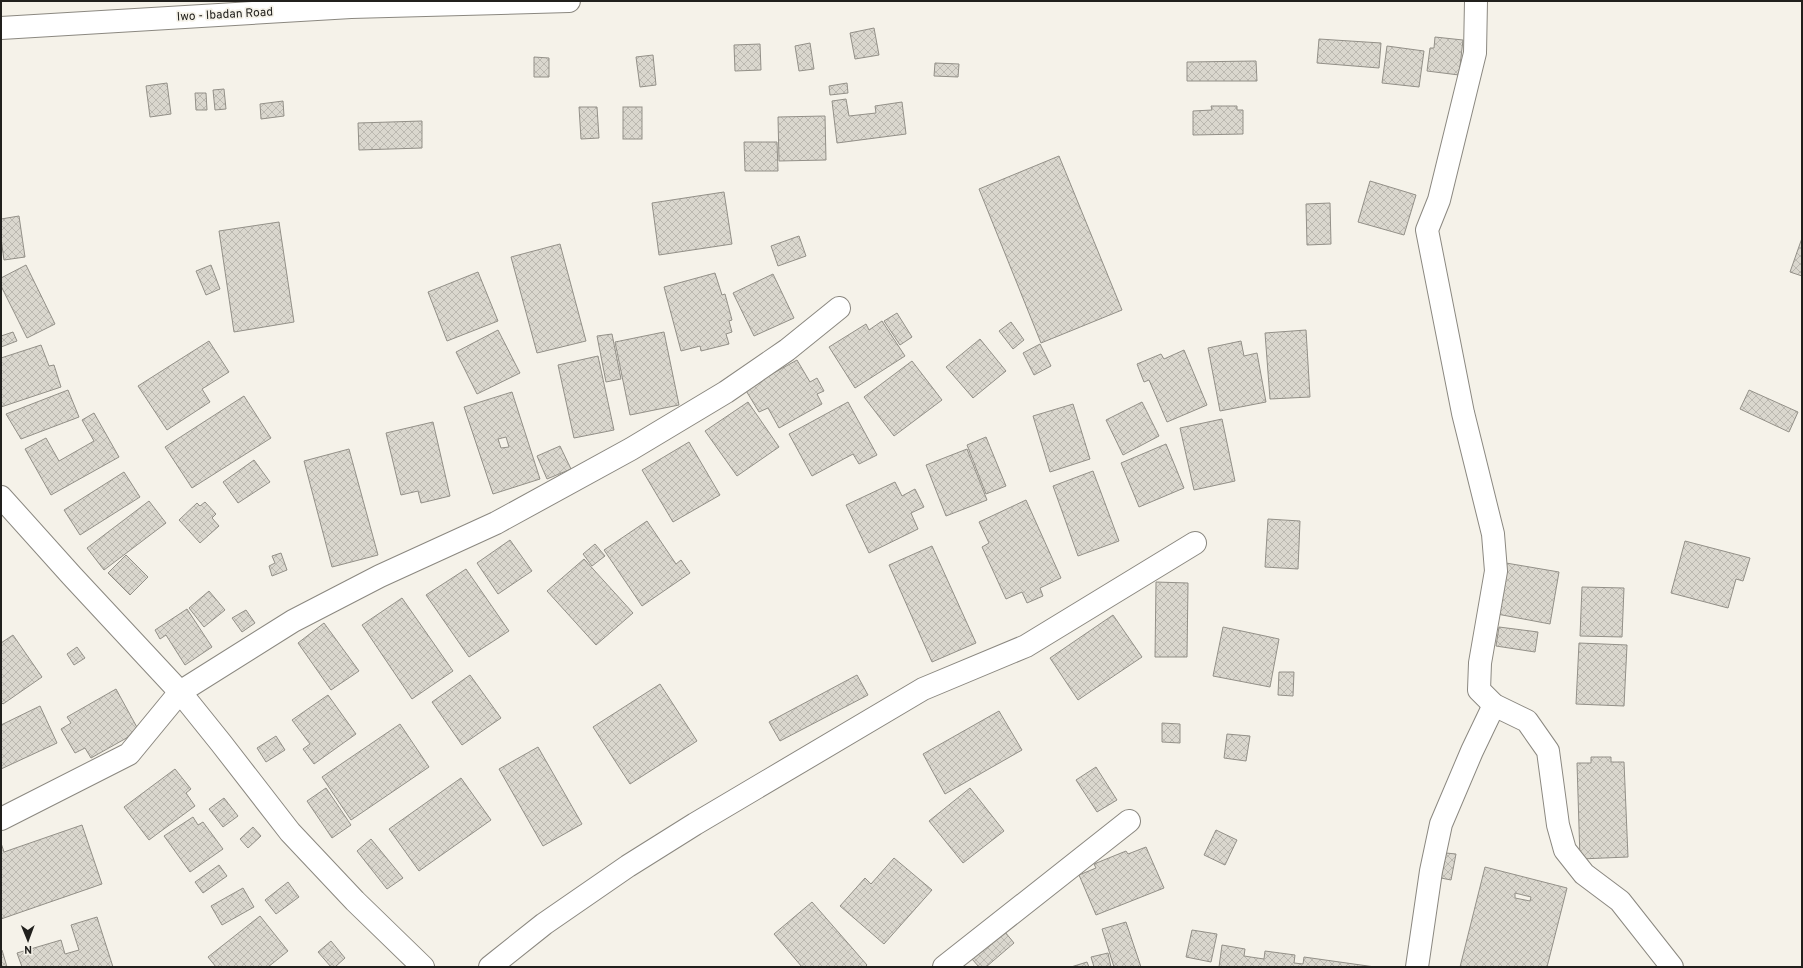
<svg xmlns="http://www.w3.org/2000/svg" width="1803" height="968" font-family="Overpass,sans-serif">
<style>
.building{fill:url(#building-cross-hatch);stroke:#939088;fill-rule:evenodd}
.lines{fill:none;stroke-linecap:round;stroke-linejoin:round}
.minor-casing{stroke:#8b8880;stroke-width:24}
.primary-casing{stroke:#8b8880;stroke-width:24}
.minor{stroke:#fff;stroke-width:22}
.primary{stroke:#fff;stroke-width:22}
.labels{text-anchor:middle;stroke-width:3.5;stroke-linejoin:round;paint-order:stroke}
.street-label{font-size:12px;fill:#21201d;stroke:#f5f2e9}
</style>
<defs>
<pattern id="building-cross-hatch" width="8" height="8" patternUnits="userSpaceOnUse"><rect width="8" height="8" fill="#dad7ce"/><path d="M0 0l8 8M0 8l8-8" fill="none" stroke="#bbb8b0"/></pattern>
</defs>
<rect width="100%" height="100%" fill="#f5f2e9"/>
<g class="building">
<polygon points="874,28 879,55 855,59 850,33"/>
<polygon points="1435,37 1463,40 1459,75 1427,71 1430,48 1434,48"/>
<polygon points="1319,39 1381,43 1379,68 1317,63"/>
<polygon points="810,43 814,69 799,71 795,46"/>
<polygon points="760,44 761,70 735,71 734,45"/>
<polygon points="1387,46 1424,51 1419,87 1382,83"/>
<polygon points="653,55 656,85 640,87 636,57"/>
<polygon points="534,57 549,58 549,77 534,77"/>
<polygon points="1256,61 1257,81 1187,81 1187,62"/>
<polygon points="935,63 959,64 958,77 934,76"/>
<polygon points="167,83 171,114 150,117 146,86"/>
<polygon points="847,83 848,93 830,95 829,86"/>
<polygon points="224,89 226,109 215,110 213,90"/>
<polygon points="195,93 206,93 207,110 196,110"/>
<polygon points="846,99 849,116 876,113 875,106 902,102 906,134 837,143 832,101"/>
<polygon points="283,101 284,116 261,119 260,104"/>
<polygon points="1211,106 1237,106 1237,110 1243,110 1243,134 1193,135 1193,111 1212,110"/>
<polygon points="579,107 597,107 599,138 581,139"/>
<rect x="623" y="107" width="19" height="32"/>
<polygon points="825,116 826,160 779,161 778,117"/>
<polygon points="422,121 422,148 359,150 358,123"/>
<polygon points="744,142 777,142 778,171 745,171"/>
<polygon points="1059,156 1122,310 1041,343 979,189"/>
<polygon points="1370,181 1416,195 1404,235 1358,222"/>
<polygon points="724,192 732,244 659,255 652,203"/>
<polygon points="1330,203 1331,244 1307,245 1306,204"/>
<polygon points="19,216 25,257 4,260 1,239 1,219"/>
<polygon points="279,222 294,322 234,332 219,231"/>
<polygon points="799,236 806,256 778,266 771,246"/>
<polygon points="1802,238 1802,276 1790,272"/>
<polygon points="560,244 586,341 537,353 511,257"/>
<polygon points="26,265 55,324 27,338 1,286 1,278"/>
<polygon points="211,265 220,289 206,295 196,271"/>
<polygon points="478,272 498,321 447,341 428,292"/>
<polygon points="715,273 722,295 725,294 732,320 729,321 732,332 726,334 729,344 701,351 700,346 681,351 664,287"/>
<polygon points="773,274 794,318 754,336 733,293"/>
<polygon points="897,313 912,337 900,345 884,321"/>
<polygon points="882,321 905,356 855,388 829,347 866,324 869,330"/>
<polygon points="1011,322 1024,340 1013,349 999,331"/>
<polygon points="498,330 520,373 477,394 456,352"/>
<polygon points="1306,330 1310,397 1270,399 1265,333"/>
<polygon points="13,332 17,341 1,347 1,336"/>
<polygon points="664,332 679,405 630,415 615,342"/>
<polygon points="612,334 621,379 606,382 597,336"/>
<polygon points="980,339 1006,371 973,398 946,367"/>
<polygon points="209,341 229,372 202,389 210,402 167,430 138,386"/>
<polygon points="1241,341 1244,356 1257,353 1266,402 1220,411 1208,348"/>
<polygon points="1040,344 1051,366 1034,375 1023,353"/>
<polygon points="41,345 49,366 54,365 61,387 1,407 1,358"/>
<polygon points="1184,350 1207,405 1167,422 1149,380 1144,382 1137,364 1161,354 1164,359"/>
<polygon points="598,356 614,430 574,438 558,365"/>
<polygon points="797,360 810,382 817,378 824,391 817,394 822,404 779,428 768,408 759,412 745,389"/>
<polygon points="912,361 942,400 894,436 864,397"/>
<polygon points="68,390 79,417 21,439 6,414"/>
<polygon points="1749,390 1798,412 1789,432 1740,409"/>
<path d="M512,392L540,479L493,494L464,407ZM506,437L509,447L501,448L498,439Z"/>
<polygon points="244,396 271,438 192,488 165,447"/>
<polygon points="748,402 779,447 737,476 705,431"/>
<polygon points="848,402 877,455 859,464 853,454 812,476 789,434"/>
<polygon points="1142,402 1159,436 1123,455 1106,420"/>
<polygon points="1073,404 1090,459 1050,472 1033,416"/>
<polygon points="94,413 119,457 51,495 25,449 46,438 59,461 94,441 82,420"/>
<polygon points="1222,419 1235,481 1194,490 1180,428"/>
<polygon points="433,422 450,496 421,503 418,491 401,495 386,433"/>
<polygon points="986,437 1006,486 986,494 967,445"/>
<polygon points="689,442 720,495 673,522 642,470"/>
<polygon points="1166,444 1184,488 1139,507 1121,463"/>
<polygon points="560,446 571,469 547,479 537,456"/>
<polygon points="349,449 378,555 332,567 304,461"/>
<polygon points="967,449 987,500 946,516 926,465"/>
<polygon points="254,460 270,482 238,503 223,482"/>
<polygon points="1093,471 1119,541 1078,556 1053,486"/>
<polygon points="124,472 140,497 80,535 64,510"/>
<polygon points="895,482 902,496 915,489 924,507 911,513 918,529 869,553 846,505"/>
<polygon points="1026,500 1061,578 1040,588 1043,596 1027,603 1022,592 1006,599 982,547 989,543 979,522"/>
<polygon points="149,501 166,523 104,570 87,548"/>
<polygon points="205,502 216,514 212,518 219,526 200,543 179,520 197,503 200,506"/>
<polygon points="1268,519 1300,521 1298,569 1265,567"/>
<polygon points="647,521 676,564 681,560 690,573 642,606 604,550"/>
<polygon points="510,540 532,571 498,594 477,563"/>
<polygon points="1685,541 1750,558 1743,581 1736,579 1728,608 1671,593"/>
<polygon points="595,544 605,556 592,566 583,554"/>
<polygon points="932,546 976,643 932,662 889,565"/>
<polygon points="281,553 287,570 272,576 269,566 275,563 272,556"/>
<polygon points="126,555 148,577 130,595 108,573"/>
<polygon points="584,559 633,613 596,645 547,591"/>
<polygon points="1506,563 1559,572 1550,624 1497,614"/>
<polygon points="466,569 509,631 469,657 426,595"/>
<polygon points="1156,582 1188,583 1187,657 1155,657"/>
<polygon points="1582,587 1624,588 1622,637 1580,636"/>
<polygon points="209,591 225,610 204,627 189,608"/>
<polygon points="402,598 453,671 412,699 362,625"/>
<polygon points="187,609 212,647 185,665 166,635 160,639 155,630"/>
<polygon points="246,610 255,623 242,632 232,618"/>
<polygon points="1113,615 1142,657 1078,700 1050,658"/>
<polygon points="324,623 359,671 331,690 298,643"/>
<polygon points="1223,627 1279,639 1270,687 1213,676"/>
<polygon points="1499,627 1538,632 1535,652 1496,646"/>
<polygon points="13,635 42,677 3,704 1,702 1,643"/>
<polygon points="1579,643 1627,645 1624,706 1576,704"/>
<polygon points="77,647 85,658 74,665 67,654"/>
<polygon points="1279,672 1294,672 1293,696 1278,695"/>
<polygon points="470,675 501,718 462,745 432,702"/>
<polygon points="857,675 868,695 780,741 769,722"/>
<polygon points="660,684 697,741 630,784 593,727"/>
<polygon points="116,689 139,731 91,758 85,748 75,753 61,729 71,723 67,717"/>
<polygon points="328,695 356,734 314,764 303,749 310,744 292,720"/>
<polygon points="40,706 57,743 1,769 1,725"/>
<polygon points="999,711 1022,750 945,794 923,754"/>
<polygon points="1162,723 1180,724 1180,743 1162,742"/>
<polygon points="400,724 429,767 351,820 322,777"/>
<polygon points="1227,734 1250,736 1246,761 1224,758"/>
<polygon points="276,736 285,750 266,762 257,748"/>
<polygon points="538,747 582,824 543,846 499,769"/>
<polygon points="1591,757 1611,757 1611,762 1624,762 1628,857 1580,859 1577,763 1591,763"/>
<polygon points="1096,767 1117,800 1097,812 1076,780"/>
<polygon points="175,769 191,789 186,793 195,806 149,840 124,807"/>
<polygon points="461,778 491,820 419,871 389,829"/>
<polygon points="326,788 351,825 332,838 307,801"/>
<polygon points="970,788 1004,831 963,863 929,821"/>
<polygon points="224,798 238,816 223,827 209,809"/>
<polygon points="193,817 198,825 203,822 223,849 190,872 164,836"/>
<polygon points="82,825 102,884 1,919 1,843 4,852"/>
<polygon points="253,827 261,836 248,848 240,839"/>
<polygon points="1216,830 1237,840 1225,865 1204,855"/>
<polygon points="371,839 403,878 387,889 357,851"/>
<polygon points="1146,847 1164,888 1096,915 1079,875 1096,868 1094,864 1126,851 1128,854"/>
<polygon points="1446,853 1456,854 1451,880 1441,878"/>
<polygon points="894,858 932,890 884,944 840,906 865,878 871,884"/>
<polygon points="219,865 227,876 203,893 195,882"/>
<path d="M1485,867L1567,888L1547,967H1460ZM1515,893L1531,897L1530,901L1515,898Z"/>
<polygon points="288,882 299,897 276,914 265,900"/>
<polygon points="243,888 254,907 222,925 211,906"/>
<polygon points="812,902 867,965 865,967 802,967 774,934"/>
<polygon points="260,916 288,951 268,967 216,967 208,957"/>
<polygon points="97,917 113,967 22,967 17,953 61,940 65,954 79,950 71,925"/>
<polygon points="1126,922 1141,967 1114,967 1102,929"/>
<polygon points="1192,930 1217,934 1211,962 1186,957"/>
<polygon points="1005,932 1014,943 986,967 979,967 972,959"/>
<polygon points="331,941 345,958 335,967 331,967 318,952"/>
<polygon points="1222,945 1245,949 1244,956 1264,959 1265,951 1295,955 1294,963 1303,964 1304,957 1375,967 1219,967"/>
<polygon points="1,950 2,950 7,967 1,967"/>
<polygon points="1108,953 1111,967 1094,967 1091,957"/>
<polygon points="1087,962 1089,967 1071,967"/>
</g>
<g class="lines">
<g class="minor-casing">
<g id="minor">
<polyline points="1476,1 1475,53 1439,200 1427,230 1463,413 1493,534 1496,571 1480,663 1479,690 1494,705 1527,721 1548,751 1558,825 1565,850 1584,874 1620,901 1672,967"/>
<polyline points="1,497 72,576 180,692 221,743 290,832 355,901 423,967"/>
<polyline points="1,819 129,754 180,692 293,621 380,576 496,523 631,449 726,392 787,350 839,308"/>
<polyline points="490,967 544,924 628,866 695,824 923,689 1026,646 1195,543"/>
<polyline points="944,967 1129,821"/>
<polyline points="1417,967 1431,871 1441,824 1472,751 1494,705"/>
</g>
</g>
<g class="primary-casing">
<polyline id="primary" points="1,28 351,7 569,1"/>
</g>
<use href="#minor" class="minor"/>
<use href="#primary" class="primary"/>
</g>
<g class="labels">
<g class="street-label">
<text transform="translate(225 14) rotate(-3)" y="4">Iwo - Ibadan Road</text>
</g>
</g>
<rect width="1803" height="968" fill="none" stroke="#21201d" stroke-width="4"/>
<g transform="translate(28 940) rotate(179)" stroke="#f5f2e9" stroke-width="3" paint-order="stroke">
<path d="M0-3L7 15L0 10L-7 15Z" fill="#21201d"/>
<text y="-6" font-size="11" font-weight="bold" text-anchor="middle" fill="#21201d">N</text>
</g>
</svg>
